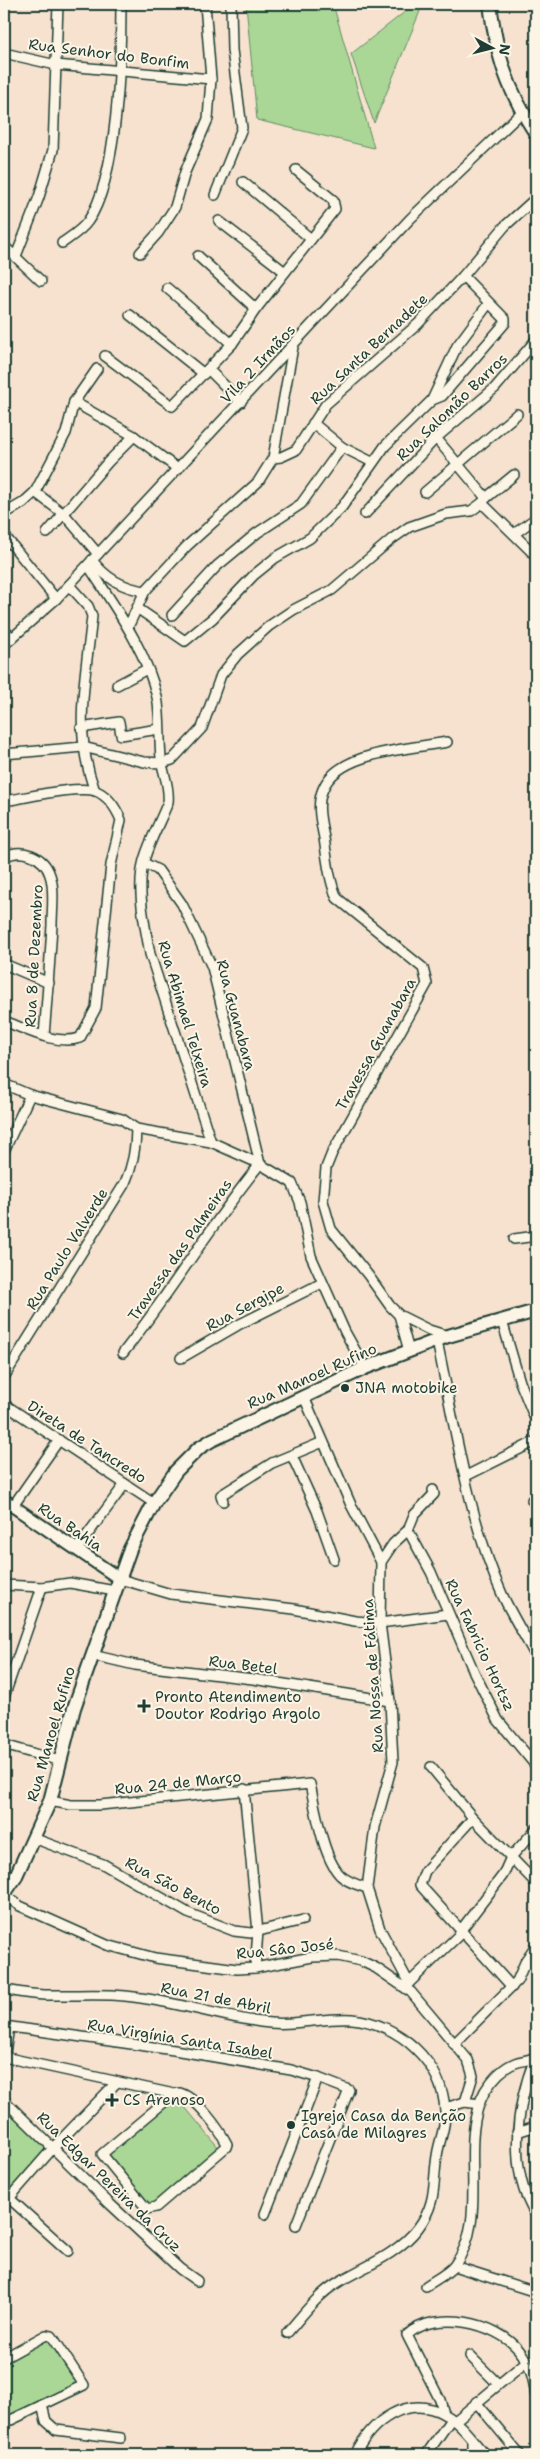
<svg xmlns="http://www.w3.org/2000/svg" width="540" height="2459" font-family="'Shantell Sans',sans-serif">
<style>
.green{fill:#aad796;stroke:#648a65}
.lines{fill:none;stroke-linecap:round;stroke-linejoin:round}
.minor-casing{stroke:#1f3d34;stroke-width:12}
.tertiary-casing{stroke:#1f3d34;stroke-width:15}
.secondary-casing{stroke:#1f3d34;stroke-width:16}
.minor{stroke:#fcf5e5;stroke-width:9}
.tertiary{stroke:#fcf5e5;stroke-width:11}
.secondary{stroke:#fcf5e5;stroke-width:12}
.poi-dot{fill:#1f3d34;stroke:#fcf5e5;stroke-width:2}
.labels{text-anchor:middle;stroke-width:4;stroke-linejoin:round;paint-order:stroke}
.street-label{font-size:15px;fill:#1f3d34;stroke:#fcf5e5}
.poi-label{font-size:15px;fill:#1f3d34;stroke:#fcf5e5;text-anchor:start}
</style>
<rect width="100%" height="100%" fill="#f6e2ce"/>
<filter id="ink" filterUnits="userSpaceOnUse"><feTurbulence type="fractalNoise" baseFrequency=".02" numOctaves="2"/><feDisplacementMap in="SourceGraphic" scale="10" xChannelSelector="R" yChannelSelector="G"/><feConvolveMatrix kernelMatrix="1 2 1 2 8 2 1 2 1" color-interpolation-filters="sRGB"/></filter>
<g filter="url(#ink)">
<g class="green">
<polygon points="246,4 333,4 374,148 257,120"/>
<polygon points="415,4 423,4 374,123 351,54"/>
<polygon points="174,2094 219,2148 147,2209 102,2154"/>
<polygon points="4,2107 49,2148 12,2191 4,2185"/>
<polygon points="49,2335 81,2383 6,2421 4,2417 4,2361"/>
</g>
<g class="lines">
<g class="minor-casing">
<g id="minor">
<polyline points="4,53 56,65 211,79"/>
<polyline points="243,182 311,239"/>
<polyline points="215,195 242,128 232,50 231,4"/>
<polyline points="219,221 285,272"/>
<path d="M62,243C72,236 82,230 88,221C118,179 121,56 121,4"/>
<polyline points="4,246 41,281"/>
<polyline points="140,253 158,233 175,207 185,172 208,119 211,79 205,4"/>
<polyline points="16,256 39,197 53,150 58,4"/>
<polyline points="198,256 256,309"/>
<polyline points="167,288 232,344"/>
<polyline points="130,315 204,374"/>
<polyline points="105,356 172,406 232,344 256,309 335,209 333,200 296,170"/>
<polyline points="209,370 241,402"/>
<polyline points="432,400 442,396 505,323 505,319 463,276"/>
<polyline points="74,402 134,436 178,469"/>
<polyline points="313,423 342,447 372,462"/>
<polyline points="436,438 486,498 482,503"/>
<polyline points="273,458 293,347"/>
<polyline points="35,492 65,515 98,554"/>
<polyline points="425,492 517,414"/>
<polyline points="486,498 514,475"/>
<polyline points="4,514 23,503 35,492 66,433 74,402 97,369"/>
<polyline points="365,514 436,438 495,388 536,340"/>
<polyline points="47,533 108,462 134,436"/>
<polyline points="514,534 536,518"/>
<polyline points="4,535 56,599"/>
<path d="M92,560C105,578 124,588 145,591"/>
<path d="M88,565C114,606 146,649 157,697C161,716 159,738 161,758C163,774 170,786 168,802C160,822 150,840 144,860C136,890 145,925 150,954L211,1142"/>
<path d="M69,585L88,606L92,616C86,678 72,730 95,791"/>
<polyline points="137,608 185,641 213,618 254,575 275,558 310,538 342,507 385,446 432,400 457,346 489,303"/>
<polyline points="172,615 217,566 257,533 301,504 342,447"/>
<polyline points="128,627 145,591 187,546 258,482 273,458 281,457 296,450 326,404 418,324 463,276 505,226 536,198"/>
<polyline points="4,630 12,638 56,599 410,219 522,112"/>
<polyline points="4,645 12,638"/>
<polyline points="117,685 147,669"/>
<polyline points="81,728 119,722 121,735 159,729"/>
<path d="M447,742C411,749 338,751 323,789C316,805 321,822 324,838C327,858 329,880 337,898L423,968L427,984L332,1153L326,1168L323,1201L331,1229L368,1275L390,1306L399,1315L429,1330L448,1336"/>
<polyline points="4,754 83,747 144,762 162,763 172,760 202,728 221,675 238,654 269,626 293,610 332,590 392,539 409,527 446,514 471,511 482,503 536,556"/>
<path d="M4,801C24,798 78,785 96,791C108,796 116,808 121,820L111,865L96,1008L80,1038C56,1046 26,1029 4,1021"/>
<path d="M4,857C22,847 44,856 50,875C55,889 52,910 52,925C50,962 47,999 44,1036"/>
<polyline points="144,863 158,870 182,904 212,967 260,1164"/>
<polyline points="4,964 49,983"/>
<polyline points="4,1084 30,1095 122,1119 136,1129"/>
<polyline points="136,1129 211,1142 260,1164 292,1183 300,1202 311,1256 345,1332 365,1368"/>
<polyline points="4,1151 30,1095"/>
<polyline points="514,1239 536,1236"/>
<polyline points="399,1315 409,1351"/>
<polyline points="502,1321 520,1382 536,1421"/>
<path d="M437,1341C454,1421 468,1519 502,1594C512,1616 525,1636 536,1657"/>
<path d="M123,1353C171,1292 211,1224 260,1164"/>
<polyline points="181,1358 238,1325 322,1283"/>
<path d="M4,1377L125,1183C133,1165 136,1150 136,1129"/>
<polyline points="304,1397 351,1505 381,1562 380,1623 390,1701 393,1762 375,1827 367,1888 380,1929 409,1983 406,1987"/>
<polyline points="4,1404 154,1503"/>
<polyline points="292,1456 317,1511 334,1559"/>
<polyline points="466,1476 536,1441"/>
<polyline points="532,1500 536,1505"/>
<polyline points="223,1501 221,1495 272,1463 323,1442"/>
<polyline points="13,1506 59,1440"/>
<polyline points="408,1530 431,1572 474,1672 498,1720 536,1766"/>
<polyline points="76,1550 125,1484"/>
<polyline points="381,1562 393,1544 408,1530 414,1515 434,1494 433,1490"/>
<polyline points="120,1579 171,1594 294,1609 355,1621 380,1623 448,1614"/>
<polyline points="4,1585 42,1587 70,1583 115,1591"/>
<polyline points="92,1655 135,1665 253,1679 390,1701"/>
<polyline points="4,1697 42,1587"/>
<polyline points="4,1745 60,1761"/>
<polyline points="431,1767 473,1818 536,1883"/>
<polyline points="244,1789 258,1932 255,1968"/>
<path d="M50,1801L71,1805H100L310,1784C315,1807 323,1858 340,1875C347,1882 358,1885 367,1888"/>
<polyline points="473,1818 425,1871 420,1885 512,1987"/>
<polyline points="33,1838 103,1864 188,1913 234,1931 251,1933 303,1920"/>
<polyline points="4,1895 20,1906 107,1945 155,1958 237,1969 255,1968 312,1957 338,1956 361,1961 376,1968 411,1992 468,2060 473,2076 465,2102"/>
<polyline points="461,1930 503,1875 511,1857 536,1829"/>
<polyline points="526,1960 536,1970"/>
<polyline points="409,1983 462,1932"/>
<path d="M4,1989C44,2000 85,1992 125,1996C172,2000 215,2016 261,2022C293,2027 322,2017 352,2019C398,2023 443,2062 445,2111C446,2123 442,2134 439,2146C431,2177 440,2199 418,2228C397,2255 365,2266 337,2283C317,2295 302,2316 287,2333"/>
<polyline points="4,2026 174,2050 291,2070 318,2078 349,2090 296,2225"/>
<polyline points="454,2044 517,1981 526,1960 536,1945"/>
<path d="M4,2057L174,2094L180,2093C197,2098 219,2129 227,2144L226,2147L156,2207L147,2209L102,2154L174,2094"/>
<path d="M535,2058C516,2106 507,2170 536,2215"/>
<polyline points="4,2059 9,2027"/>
<polyline points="4,2100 110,2204 180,2269 197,2281"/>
<polyline points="445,2108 465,2102 479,2104"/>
<polyline points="517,2132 536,2126"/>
<polyline points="9,2198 68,2251"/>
<polyline points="4,2204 54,2147 116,2083"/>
<polyline points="265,2214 318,2078"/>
<polyline points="454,2266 536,2292"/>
<path d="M426,2286C435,2280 447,2274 454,2266C492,2216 456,2143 485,2091C492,2080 502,2068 515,2063C522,2060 531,2061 536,2056"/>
<polyline points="470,2356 498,2384"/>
<polyline points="4,2358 46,2335 52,2336 84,2385 11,2420 4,2418"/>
<polyline points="476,2402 520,2455"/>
<polyline points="42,2405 46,2421 56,2430 121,2438"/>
<path d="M444,2414L440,2400L407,2335C436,2309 496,2322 519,2350C530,2363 534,2380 536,2397"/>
<polyline points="455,2421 527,2361"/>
<path d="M355,2455C371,2421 407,2394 444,2414C461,2423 473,2441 485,2455"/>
<polyline points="426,2455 451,2419"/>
<polyline points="472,2455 472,2440"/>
</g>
</g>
<g class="tertiary-casing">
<polyline id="tertiary" points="4,1500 120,1579"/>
</g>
<g class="secondary-casing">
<g id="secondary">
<path d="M490,4C497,57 507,89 536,134"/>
<polyline points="4,1894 15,1878 50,1801 74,1708 130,1549 154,1503 176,1471 199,1448 212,1440 365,1368 448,1336 536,1311"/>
</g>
</g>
<use href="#minor" class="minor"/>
<use href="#tertiary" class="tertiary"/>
<use href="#secondary" class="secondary"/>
</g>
</g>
<g class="poi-dot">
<circle cx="345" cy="1388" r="5"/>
<path d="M141.5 1698.5h5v5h5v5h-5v5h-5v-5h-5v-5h5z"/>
<path d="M109.5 2092.5h5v5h5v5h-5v5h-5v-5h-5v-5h5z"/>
<circle cx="291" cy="2125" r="5"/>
</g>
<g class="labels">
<g class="street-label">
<text transform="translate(109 54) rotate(7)" y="5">Rua Senhor do Bonfim</text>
<text transform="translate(369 349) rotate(-43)" y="5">Rua Santa Bernadete</text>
<text transform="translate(258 364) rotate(-47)" y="5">Vila 2 Irmãos</text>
<text transform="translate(452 407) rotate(-44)" y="5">Rua Salomão Barros</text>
<text transform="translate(34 956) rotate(-87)" y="5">Rua 8 de Dezembro</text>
<text transform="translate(185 1014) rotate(73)" y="5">Rua Abimael Telxeira</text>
<text transform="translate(236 1015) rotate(75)" y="5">Rua Guanabara</text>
<text transform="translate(376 1044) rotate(-61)" y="5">Travessa Guanabara</text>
<text transform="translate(67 1249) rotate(-58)" y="5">Rua Paulo Valverde</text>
<text transform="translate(180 1250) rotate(-55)" y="5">Travessa das Palmeiras</text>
<text transform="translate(245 1307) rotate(-28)" y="5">Rua Sergipe</text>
<text transform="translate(312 1376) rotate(-24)" y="5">Rua Manoel Rufino</text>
<text transform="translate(87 1442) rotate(33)" y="5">Direta de Tancredo</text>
<text transform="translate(70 1527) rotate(34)" y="5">Rua Bahia</text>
<text transform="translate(480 1645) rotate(65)" y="5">Rua Fabricio Hortsz</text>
<text transform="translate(243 1665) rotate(7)" y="5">Rua Betel</text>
<text transform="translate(373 1676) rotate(-94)" y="5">Rua Nossa de Fátima</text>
<text transform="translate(51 1734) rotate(-74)" y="5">Rua Manoel Rufino</text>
<text transform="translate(178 1783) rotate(-6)" y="5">Rua 24 de Março</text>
<text transform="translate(173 1886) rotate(28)" y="5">Rua São Bento</text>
<text transform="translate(285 1949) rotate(-6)" y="5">Rua Sâo José</text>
<text transform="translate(216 1998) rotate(11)" y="5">Rua 21 de Abril</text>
<text transform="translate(180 2039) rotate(9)" y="5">Rua Virgínia Santa Isabel</text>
<text transform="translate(109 2182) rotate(44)" y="5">Rua Edgar Pereira da Cruz</text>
</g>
<g class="poi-label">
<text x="355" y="1393">JNA motobike</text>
<text x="155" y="1702">Pronto Atendimento<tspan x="155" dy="17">Doutor Rodrigo Argolo</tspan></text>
<text x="123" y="2105">CS Arenoso</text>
<text x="301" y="2121">Igreja Casa da Benção<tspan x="301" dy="17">Casa de Milagres</tspan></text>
</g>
</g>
<rect width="540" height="2459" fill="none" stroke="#fcf5e5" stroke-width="20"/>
<rect x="10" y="10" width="520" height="2439" fill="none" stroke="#1f3d34" stroke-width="2" filter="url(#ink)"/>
<g transform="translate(492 48) rotate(97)" stroke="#fcf5e5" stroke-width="4" paint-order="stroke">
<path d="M0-4L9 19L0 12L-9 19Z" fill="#1f3d34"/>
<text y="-8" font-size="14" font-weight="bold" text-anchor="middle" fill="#1f3d34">N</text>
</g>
</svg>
